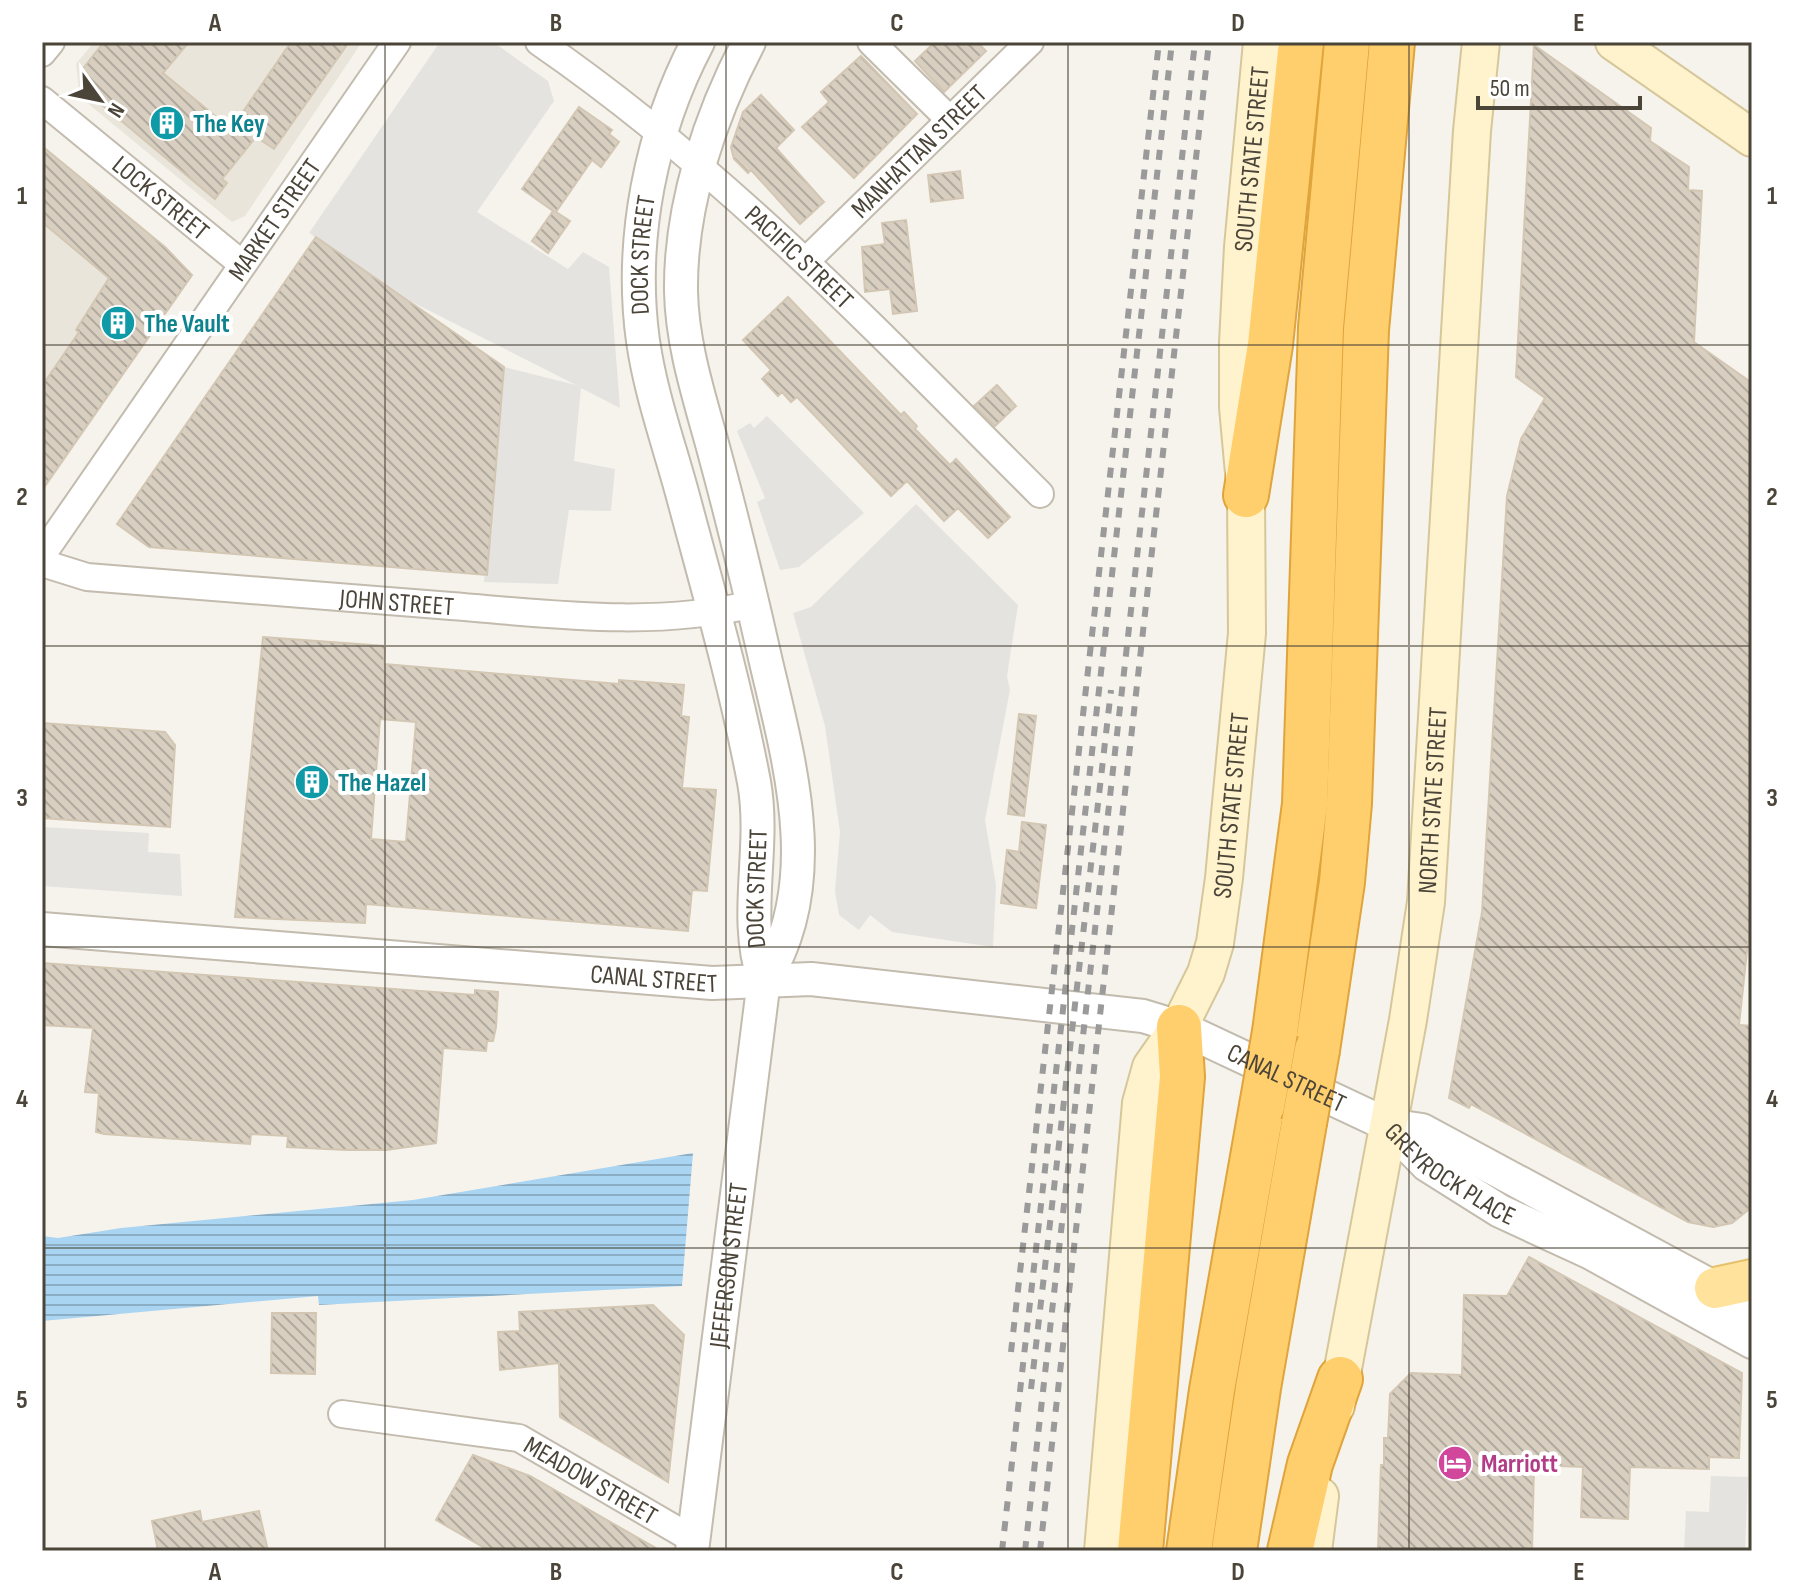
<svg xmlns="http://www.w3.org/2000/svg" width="1794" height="1593" font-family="'Sofia Sans Condensed',sans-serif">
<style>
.residential{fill:#eae5da}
.parking{fill:#e5e3e0}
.water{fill:url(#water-rules)}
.building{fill:url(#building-back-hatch);stroke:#d3c7b4;stroke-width:2;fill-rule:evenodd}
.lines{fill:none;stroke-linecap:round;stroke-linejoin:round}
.minor-casing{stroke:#c2bbae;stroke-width:30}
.tertiary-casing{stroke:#c2bbae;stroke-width:36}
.secondary-casing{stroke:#d6c79b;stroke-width:40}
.primary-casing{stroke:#e6c16a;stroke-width:44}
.motorway-casing{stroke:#e0a43c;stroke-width:48}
.minor{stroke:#fff;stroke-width:26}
.tertiary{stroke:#fff;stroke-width:32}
.secondary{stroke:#fff3cd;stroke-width:36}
.primary{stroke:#ffe39c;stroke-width:40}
.motorway{stroke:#ffcf6e;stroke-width:44}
.rail{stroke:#9a9a9a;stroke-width:6;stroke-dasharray:10 10;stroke-linecap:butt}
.motorway-bridge-casing{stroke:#e0a43c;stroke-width:48;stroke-linecap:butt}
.motorway-bridge{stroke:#ffcf6e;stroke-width:44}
.grid{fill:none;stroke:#4b4439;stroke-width:2;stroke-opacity:0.55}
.labels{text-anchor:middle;stroke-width:8;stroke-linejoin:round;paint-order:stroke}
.culture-label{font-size:26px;font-weight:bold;fill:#0d838f;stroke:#fff;text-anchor:start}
.street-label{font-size:26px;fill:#4b4439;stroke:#fff}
.hotel-label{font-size:26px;font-weight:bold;fill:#b23c85;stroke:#fff;text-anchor:start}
.neatline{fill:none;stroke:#4b4439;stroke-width:3}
.grid-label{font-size:26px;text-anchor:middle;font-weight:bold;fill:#4b4439}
</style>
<defs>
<pattern id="water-rules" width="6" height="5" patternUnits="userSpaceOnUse" patternTransform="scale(2)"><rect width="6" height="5" fill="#a9d4f2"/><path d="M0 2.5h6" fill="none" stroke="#8caec5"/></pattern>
<pattern id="building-back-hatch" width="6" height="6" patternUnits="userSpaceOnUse" patternTransform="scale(2)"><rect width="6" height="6" fill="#d8cfc1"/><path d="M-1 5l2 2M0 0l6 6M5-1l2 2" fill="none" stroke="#b1aa9e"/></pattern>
</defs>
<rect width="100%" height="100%" fill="#f6f3ec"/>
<g class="residential">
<polygon points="94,42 362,42 245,216 232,222 80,97 76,64"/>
<polygon points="42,151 51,153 82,178 165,247 192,275 42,493"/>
</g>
<g class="parking">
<polygon points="440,42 493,42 548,81 554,101 477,212 568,269 583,252 609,267 620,408 581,388 574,461 615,469 611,511 569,510 558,584 484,582 504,367 576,385 414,303 309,233"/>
<polygon points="767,416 864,513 799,567 780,570 757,502 765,498 737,431 750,423 754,428"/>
<polygon points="916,504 1018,605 1007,676 1010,690 985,820 996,885 993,947 892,932 870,915 859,930 839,915 835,891 840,832 825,726 793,613 811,607"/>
<polygon points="42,827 149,833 148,852 180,854 182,896 42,886"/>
<polygon points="1711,1476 1748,1477 1745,1551 1684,1551 1686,1511 1709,1512"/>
</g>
<polygon class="water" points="693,1153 682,1286 319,1305 318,1296 42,1321 42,1236 58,1238 121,1228 413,1200"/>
<g class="building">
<polygon points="104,42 189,42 163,73 231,129 291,42 349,42 274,149 256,137 222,179 227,183 215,199 83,89 81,71"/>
<polygon points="935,42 977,42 986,51 944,92 915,61"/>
<polygon points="1534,45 1651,128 1650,141 1689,167 1688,190 1702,191 1694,342 1752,383 1752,942 1748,942 1739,1025 1752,1026 1752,1203 1748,1210 1732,1223 1713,1227 1688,1222 1471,1104 1469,1108 1449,1098 1482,912 1507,496 1521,439 1545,398 1516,377"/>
<polygon points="861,56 917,114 854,178 802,127 829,102 821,92"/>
<polygon points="761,95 794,130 776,148 824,202 800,224 751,170 748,173 734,159 731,147 743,112"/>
<polygon points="579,107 612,130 609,134 619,142 601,167 592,160 556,212 570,221 548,253 532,241 553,211 522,189"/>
<polygon points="42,146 165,247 192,275 42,490 42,386 79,332 76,330 109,278 42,222"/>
<polygon points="960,171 963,198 931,202 928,175"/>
<polygon points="906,220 917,311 893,314 890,289 865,292 862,247 885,244 882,223"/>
<polygon points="316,237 504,367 487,575 149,547 117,524"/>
<polygon points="788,297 901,415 904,412 917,426 915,429 950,465 956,459 1010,517 988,538 958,508 944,521 907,481 891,496 797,397 791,402 782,392 778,396 762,379 771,370 743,340"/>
<polygon points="997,385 1016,406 995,426 974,406"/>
<path d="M263,637L385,646L384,664L619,684V680L684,685L681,716L689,717L682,788L716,790L707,891L692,890L688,931L366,904L365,923L235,917ZM380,719L416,722L406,842L371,839Z"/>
<polygon points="1019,714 1036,716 1024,816 1008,814"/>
<polygon points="42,723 165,732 175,745 170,827 42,818"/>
<polygon points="1022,822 1046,825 1036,908 1001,903 1007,850 1019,852"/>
<polygon points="42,963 475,995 475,990 498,992 496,1027 493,1041 487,1041 486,1051 443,1048 436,1143 386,1150 346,1150 287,1147 288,1136 251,1134 250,1144 104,1134 96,1132 99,1093 85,1092 93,1028 42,1025"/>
<polygon points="1529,1257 1742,1373 1739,1458 1709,1457 1709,1469 1630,1467 1628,1519 1581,1517 1583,1467 1534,1465 1532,1551 1378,1551 1381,1465 1384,1465 1384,1438 1388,1438 1390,1394 1411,1373 1462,1375 1464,1295 1507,1296"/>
<polygon points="653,1305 684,1335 668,1482 560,1417 559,1363 500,1370 498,1332 520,1331 519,1312"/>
<polygon points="272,1313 316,1313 315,1374 271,1373"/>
<polygon points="473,1455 530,1476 661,1551 490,1551 436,1520"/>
<polygon points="200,1511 202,1522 259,1511 268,1551 158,1551 152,1521"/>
</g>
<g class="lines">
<g class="minor-casing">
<g id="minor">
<path id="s1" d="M539,42C725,170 881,335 1040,494"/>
<polyline points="871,42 950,120"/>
<polyline points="42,53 51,42"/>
<path id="s2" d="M42,100L242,264"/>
<path id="s3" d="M807,260L1030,42"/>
<path id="s4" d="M42,555L397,42"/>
<path id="s5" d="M42,563L87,577C208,587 329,597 451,606C551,614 654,628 753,604"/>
<path id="s6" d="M342,1414L519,1438L694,1540"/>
</g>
</g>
<g class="tertiary-casing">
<g id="tertiary">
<path d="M749,42C710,116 680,206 681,291C682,346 700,399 714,451C733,521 750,591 766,662C790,764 825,885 764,980"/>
<path id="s7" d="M42,929L712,983L811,979L1143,1016L1179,1027L1388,1125L1422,1130L1752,1308"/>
<path id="s8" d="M1388,1125L1427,1165L1500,1211L1591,1253L1752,1342"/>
<path id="s9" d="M692,1551L764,980C742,916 766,848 754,782C736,687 709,593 684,500C670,447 651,396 643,341C629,240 651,131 698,42"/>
</g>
</g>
<g class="secondary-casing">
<g id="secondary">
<polyline points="1614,42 1752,138"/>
<path id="s10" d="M1336,1406L1408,1020L1426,902L1472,131L1481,42"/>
<path id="s11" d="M1103,1551L1141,1103L1151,1067L1179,1027L1206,973L1215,943L1224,878L1247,633L1246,495L1238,407V343L1243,247L1262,42"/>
<polyline points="1313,1551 1320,1496"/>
</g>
</g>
<g class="primary-casing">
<polyline id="primary" points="1715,1288 1752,1280"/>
</g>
<g class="motorway-casing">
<g id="motorway">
<polyline points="1246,495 1270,345 1301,42"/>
<polyline points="1275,1032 1305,804 1321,327 1347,42"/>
<polyline points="1317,1050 1342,882 1349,803 1366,330 1392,42"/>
<polyline points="1140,1551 1182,1077 1179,1027"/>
<polyline points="1189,1551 1212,1390 1262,1106"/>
<polyline points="1234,1551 1258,1388 1304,1123"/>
<polyline points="1290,1551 1310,1464 1340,1379"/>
</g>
</g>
<use href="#minor" class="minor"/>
<use href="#tertiary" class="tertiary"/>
<use href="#secondary" class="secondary"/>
<use href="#primary" class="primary"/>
<use href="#motorway" class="motorway"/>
<g class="rail">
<polyline points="1011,1352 1159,42"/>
<polyline points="1031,1389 1111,690"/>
<polyline points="1002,1551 1172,42"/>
<polyline points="1025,1551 1195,42"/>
<polyline points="1040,1551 1209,42"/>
</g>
<g class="motorway-bridge-casing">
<g id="motorway-bridge">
<polyline points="1262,1106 1275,1032"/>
<polyline points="1304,1123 1317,1050"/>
</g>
</g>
<use href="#motorway-bridge" class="motorway-bridge"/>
</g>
<path class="grid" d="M385,42V1551M726,42V1551M1068,42V1551M1409,42V1551M42,345H1752M42,646H1752M42,947H1752M42,1248H1752"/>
<defs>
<g id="building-disc" transform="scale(1.8)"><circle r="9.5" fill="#0f9aa8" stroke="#fff"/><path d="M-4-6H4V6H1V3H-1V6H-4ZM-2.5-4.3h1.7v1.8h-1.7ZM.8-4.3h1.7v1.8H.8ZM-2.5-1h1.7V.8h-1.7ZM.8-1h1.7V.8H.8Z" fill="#fff"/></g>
<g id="hotel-disc" transform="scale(1.8)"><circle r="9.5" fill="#d1479c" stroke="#fff"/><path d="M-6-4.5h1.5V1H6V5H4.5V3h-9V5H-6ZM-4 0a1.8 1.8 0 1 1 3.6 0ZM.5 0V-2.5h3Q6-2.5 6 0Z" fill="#fff"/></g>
</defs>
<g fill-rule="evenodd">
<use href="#building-disc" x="167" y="123"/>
<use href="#building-disc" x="118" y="323"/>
<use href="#building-disc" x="312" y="782"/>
<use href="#hotel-disc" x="1455" y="1463"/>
</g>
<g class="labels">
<g class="culture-label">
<text x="193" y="132">The Key</text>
<text x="144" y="332">The Vault</text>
<text x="338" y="791">The Hazel</text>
</g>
<g class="street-label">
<text dy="9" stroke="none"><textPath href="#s3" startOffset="156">MANHATTAN STREET</textPath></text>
<text dy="9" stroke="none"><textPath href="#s11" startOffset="1414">SOUTH STATE STREET</textPath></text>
<text dy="9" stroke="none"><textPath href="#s2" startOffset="154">LOCK STREET</textPath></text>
<text dy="9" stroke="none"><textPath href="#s4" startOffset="408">MARKET STREET</textPath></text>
<text dy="9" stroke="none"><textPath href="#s9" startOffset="1316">DOCK STREET</textPath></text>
<text dy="9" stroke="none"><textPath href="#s1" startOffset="338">PACIFIC STREET</textPath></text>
<text dy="9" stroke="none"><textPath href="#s5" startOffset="358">JOHN STREET</textPath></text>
<text dy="9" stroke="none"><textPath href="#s10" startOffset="614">NORTH STATE STREET</textPath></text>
<text dy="9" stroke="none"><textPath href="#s11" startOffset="766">SOUTH STATE STREET</textPath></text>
<text dy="9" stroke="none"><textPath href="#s9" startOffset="668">DOCK STREET</textPath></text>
<text dy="9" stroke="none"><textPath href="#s7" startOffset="614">CANAL STREET</textPath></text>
<text dy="9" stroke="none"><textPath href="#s7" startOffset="1262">CANAL STREET</textPath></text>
<text dy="9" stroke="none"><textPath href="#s8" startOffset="80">GREYROCK PLACE</textPath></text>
<text dy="9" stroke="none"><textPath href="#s9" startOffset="288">JEFFERSON STREET</textPath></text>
<text dy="9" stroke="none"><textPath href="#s6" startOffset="262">MEADOW STREET</textPath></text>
</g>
<g class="hotel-label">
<text x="1481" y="1472">Marriott</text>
</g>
</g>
<rect width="1794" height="1593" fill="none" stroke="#ffffff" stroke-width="88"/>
<g transform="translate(100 100) rotate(123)" stroke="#ffffff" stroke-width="6" paint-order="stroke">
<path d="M0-6L14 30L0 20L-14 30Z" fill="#4b4439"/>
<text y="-12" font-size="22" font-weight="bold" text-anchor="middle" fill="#4b4439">N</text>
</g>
<path d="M1478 96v12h162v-12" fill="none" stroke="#4b4439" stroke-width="4"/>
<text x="1490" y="96" font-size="24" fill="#4b4439" stroke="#ffffff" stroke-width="6" paint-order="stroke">50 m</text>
<rect x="44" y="44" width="1706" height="1505" class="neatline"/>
<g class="grid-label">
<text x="215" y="31">A</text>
<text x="556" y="31">B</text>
<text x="897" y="31">C</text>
<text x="1238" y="31">D</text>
<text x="1579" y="31">E</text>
<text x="22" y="204">1</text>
<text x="1772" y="204">1</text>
<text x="22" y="505">2</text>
<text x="1772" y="505">2</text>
<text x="22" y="806">3</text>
<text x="1772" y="806">3</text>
<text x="22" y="1107">4</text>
<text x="1772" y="1107">4</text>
<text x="22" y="1408">5</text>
<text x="1772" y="1408">5</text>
<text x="215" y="1580">A</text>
<text x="556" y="1580">B</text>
<text x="897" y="1580">C</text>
<text x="1238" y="1580">D</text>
<text x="1579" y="1580">E</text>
</g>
</svg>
